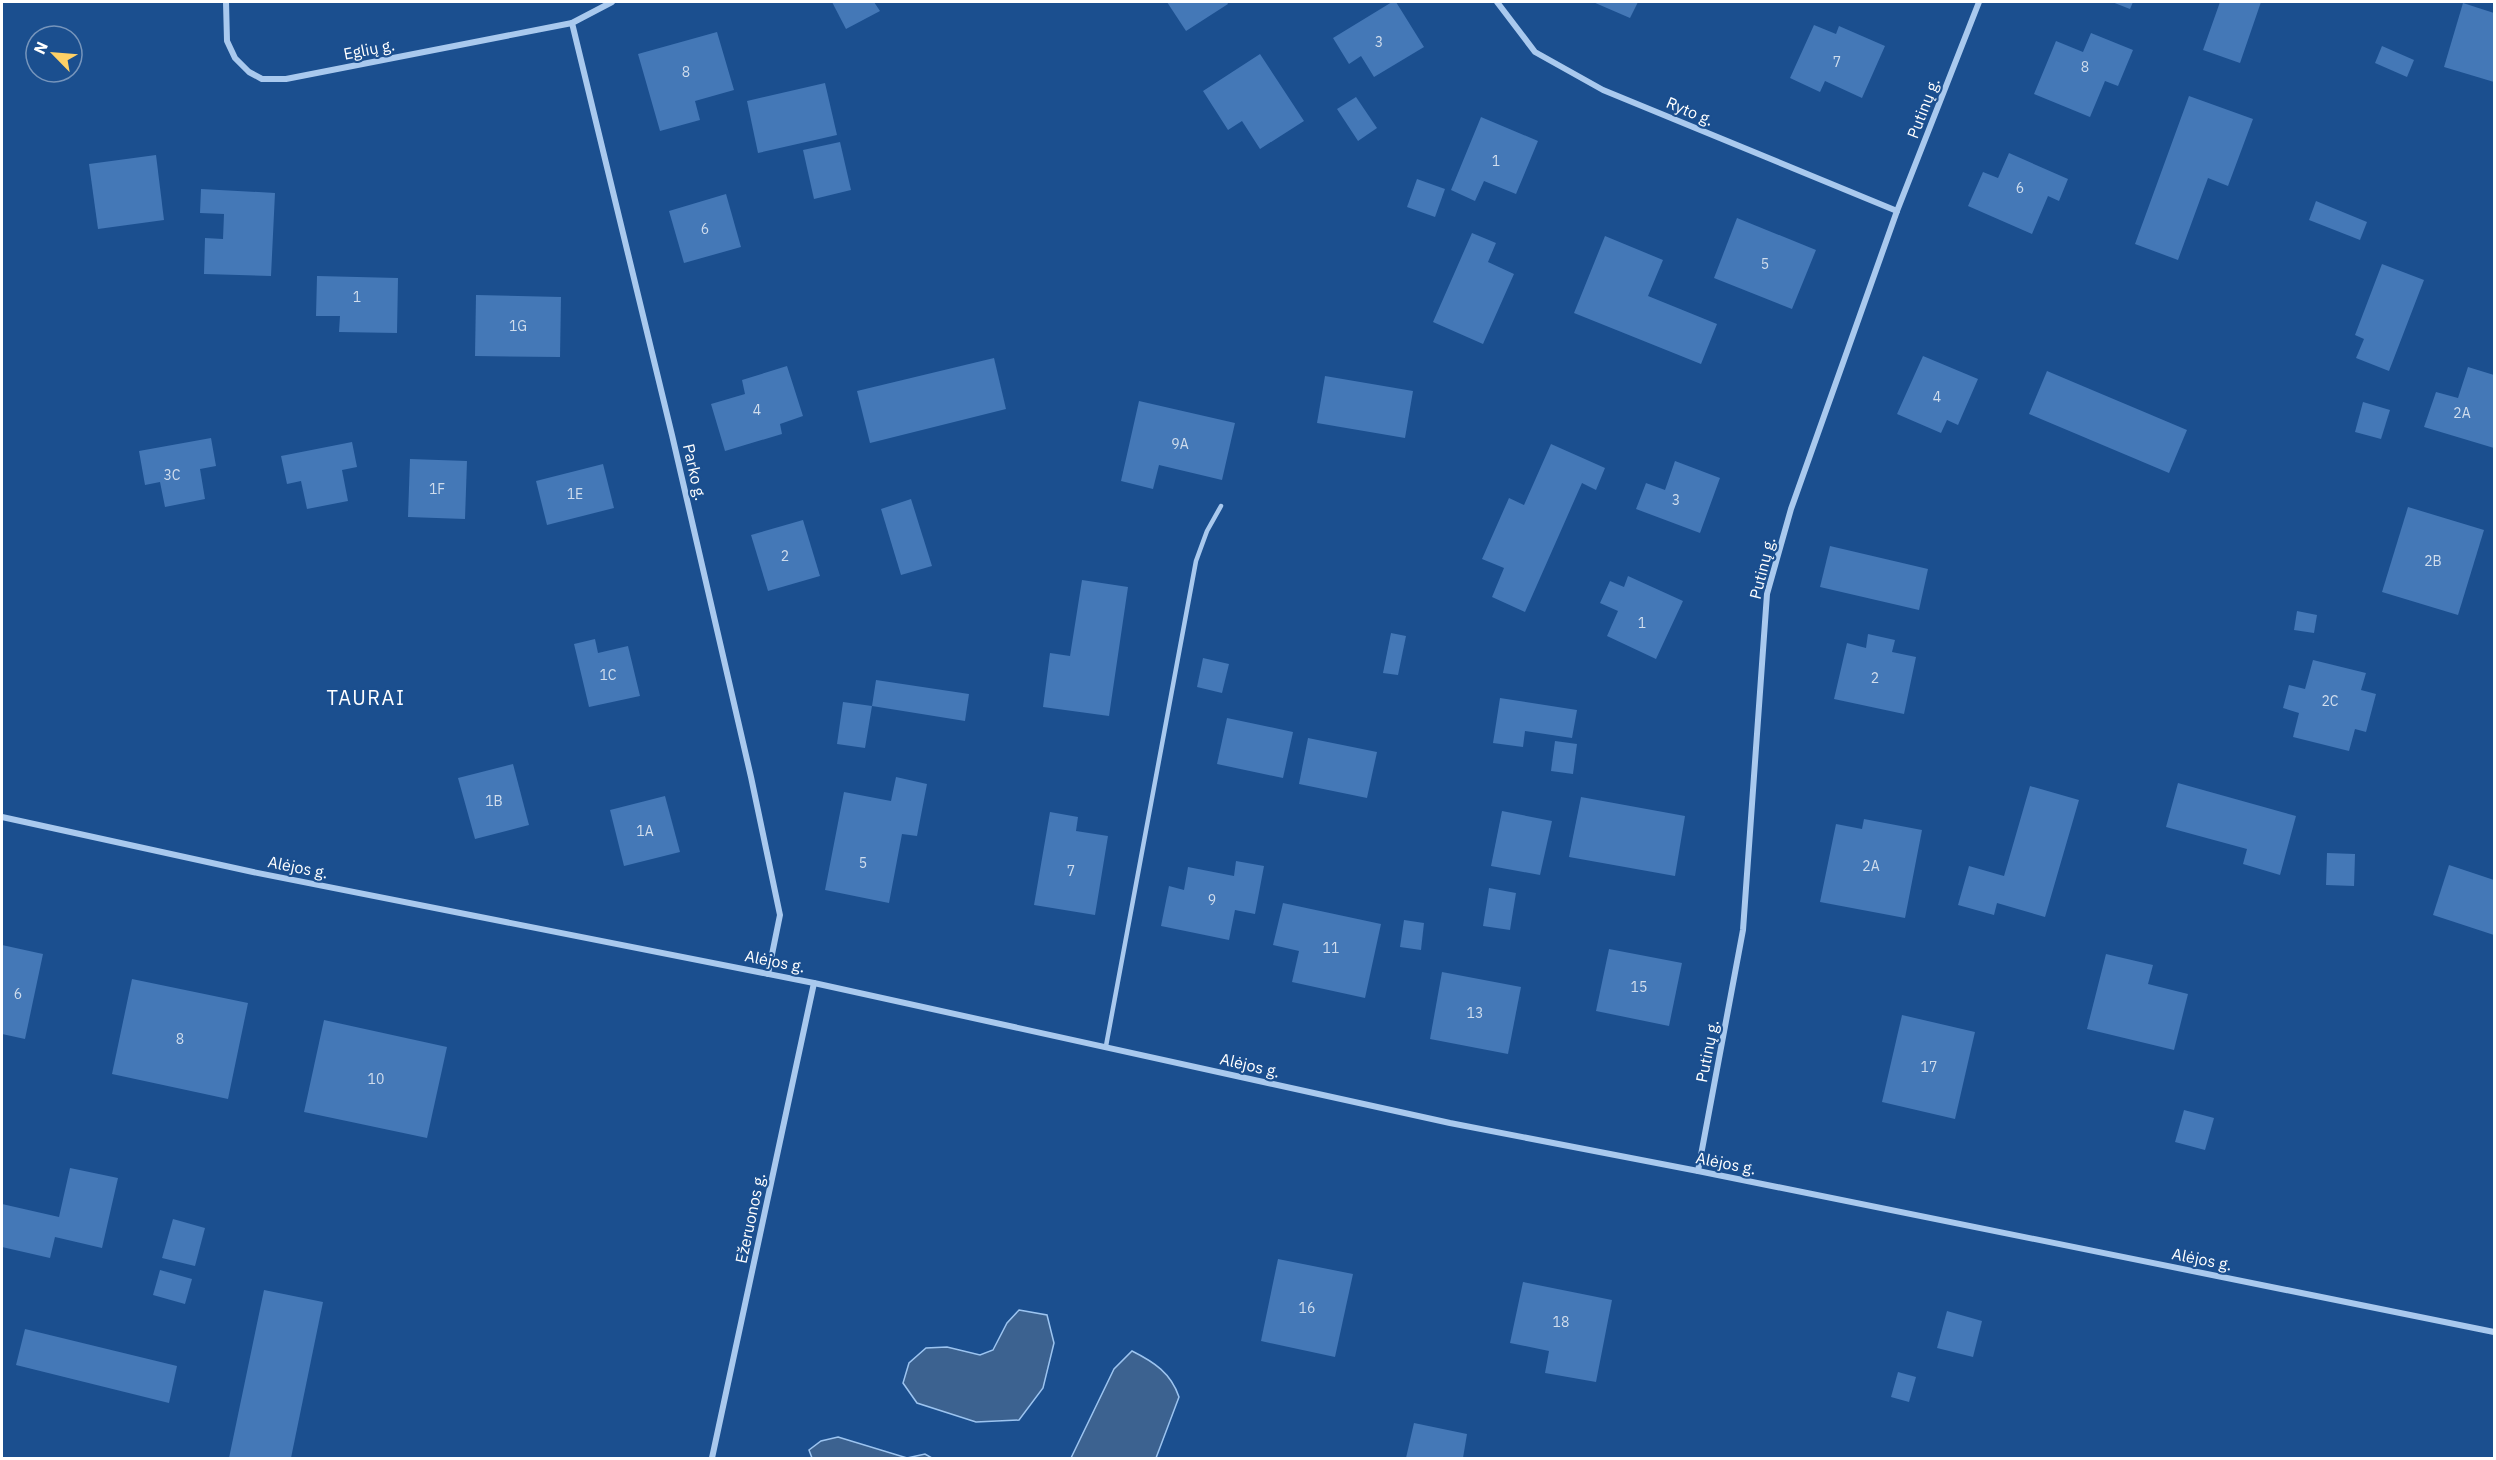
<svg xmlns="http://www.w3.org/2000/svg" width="2496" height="1460" font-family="'IBM Plex Sans',sans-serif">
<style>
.water{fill:#3c6290;stroke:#9cc4f0;stroke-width:1.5}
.building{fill:#4478b7}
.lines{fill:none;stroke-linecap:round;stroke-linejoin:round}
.lane{stroke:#a9c9ee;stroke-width:4.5}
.street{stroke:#a9c9ee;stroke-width:6}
.labels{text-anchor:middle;stroke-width:4.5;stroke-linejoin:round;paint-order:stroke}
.number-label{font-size:14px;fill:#d0dded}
.street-label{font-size:16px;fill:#fff;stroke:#1b4f8f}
.quarter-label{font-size:20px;letter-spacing:1.5px;fill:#fff;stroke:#1b4f8f}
</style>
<rect width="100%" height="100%" fill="#1b4f8f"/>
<g class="water">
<polygon points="1019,1310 1047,1315 1054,1343 1043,1388 1019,1420 976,1422 917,1403 903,1383 909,1363 926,1348 947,1347 980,1355 993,1350 1007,1323"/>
<path d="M1132,1351C1154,1362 1171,1373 1179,1397L1156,1458H1071L1114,1369Z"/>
<polygon points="838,1437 907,1458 925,1454 932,1458 812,1458 809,1450 821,1441"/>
</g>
<g class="building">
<polygon points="832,2 874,2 880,11 846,29"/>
<polygon points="1167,2 1227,2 1228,4 1186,31"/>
<polygon points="1392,2 1396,2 1424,47 1374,77 1361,56 1349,64 1333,38"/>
<polygon points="1593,2 1638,2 1630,18"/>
<polygon points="2112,2 2133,2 2130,9"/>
<polygon points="2220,2 2261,2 2240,63 2203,50"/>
<polygon points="2463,3 2494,13 2494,82 2444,67"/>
<polygon points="1814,25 1836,34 1839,26 1885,46 1862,98 1825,81 1820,92 1790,78"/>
<polygon points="717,32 734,90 695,101 700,120 660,131 638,54"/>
<polygon points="2091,33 2133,50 2118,86 2105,81 2090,117 2034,94 2056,41 2083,52"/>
<polygon points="2382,46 2414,60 2407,77 2375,63"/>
<polygon points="1260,54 1304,121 1260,149 1242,121 1228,130 1203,91"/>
<polygon points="825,83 837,135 758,153 747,101"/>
<polygon points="2189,96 2253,119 2228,186 2208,178 2178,260 2135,244"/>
<polygon points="1356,97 1377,128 1358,141 1337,109"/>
<polygon points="1481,117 1538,141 1516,194 1484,181 1475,201 1451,190"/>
<polygon points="840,142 851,190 814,199 803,150"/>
<polygon points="2009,153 2068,179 2059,201 2048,196 2032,234 1968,206 1983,172 1998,178"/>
<polygon points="156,155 164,220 98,229 89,164"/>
<polygon points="1417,179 1445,189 1435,217 1407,207"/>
<polygon points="201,189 275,193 271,276 204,274 205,238 223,239 224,214 200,213"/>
<polygon points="726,194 741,247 684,263 669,211"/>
<polygon points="2316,201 2367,222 2360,240 2309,220"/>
<polygon points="1737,218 1816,250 1792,309 1714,278"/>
<polygon points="1472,233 1496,243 1488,262 1514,274 1483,344 1433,322"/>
<polygon points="1605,236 1663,260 1648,296 1717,324 1701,364 1574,313"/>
<polygon points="2382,264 2424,280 2389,371 2356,358 2364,339 2355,335"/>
<polygon points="317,276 398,278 397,333 339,332 340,316 316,316"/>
<polygon points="476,295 561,297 560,357 475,356"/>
<polygon points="1923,356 1978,379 1958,425 1947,420 1941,433 1897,414"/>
<polygon points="994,358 1006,409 870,443 857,391"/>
<polygon points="787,366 803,416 780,424 782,434 725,451 711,404 745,394 742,380"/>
<polygon points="2468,367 2494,375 2494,448 2424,427 2436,392 2458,398"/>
<polygon points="2047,371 2187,430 2169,473 2029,414"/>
<polygon points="1325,376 1413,391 1405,438 1317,423"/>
<polygon points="1139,401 1235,423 1222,480 1159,465 1153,489 1121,481"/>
<polygon points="2363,402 2390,410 2381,439 2355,432"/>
<polygon points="211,438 216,466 200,469 205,499 165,507 160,482 145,485 139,451"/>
<polygon points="352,442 357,467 342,470 348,501 307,509 301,481 287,484 281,456"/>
<polygon points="1551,444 1605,468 1596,490 1582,483 1525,612 1492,597 1504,568 1482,559 1509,498 1524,505"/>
<polygon points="410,459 467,461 465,519 408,517"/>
<polygon points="1675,461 1720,478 1700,533 1636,509 1646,483 1665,490"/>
<polygon points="603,464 614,508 547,525 536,481"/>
<polygon points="911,499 932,566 901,575 881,509"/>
<polygon points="2408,507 2484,530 2458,615 2382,592"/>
<polygon points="803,520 820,576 768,591 751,535"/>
<polygon points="1830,546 1928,569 1919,610 1820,587"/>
<polygon points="1628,576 1683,601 1656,659 1607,636 1618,611 1600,603 1610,581 1624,587"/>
<polygon points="1082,580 1128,587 1109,716 1043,707 1050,653 1070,656"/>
<polygon points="2297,611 2317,615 2314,633 2294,630"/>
<polygon points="1391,633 1406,636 1398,675 1383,673"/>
<polygon points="1868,634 1895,640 1892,652 1916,657 1904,714 1834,699 1847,643 1866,648"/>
<polygon points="595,639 598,653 628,646 640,696 589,707 574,644"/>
<polygon points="1203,658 1229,664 1222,693 1197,687"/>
<polygon points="2313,660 2366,673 2361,690 2376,694 2366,732 2355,729 2349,751 2293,737 2299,713 2283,708 2289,685 2305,689"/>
<polygon points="876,680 969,694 965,721 872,706 865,748 837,744 843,702 872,706"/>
<polygon points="1500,698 1577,710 1572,738 1525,731 1523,747 1493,743"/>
<polygon points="1227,718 1293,732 1283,778 1217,764"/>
<polygon points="1308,738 1377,752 1367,798 1299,784"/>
<polygon points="1555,741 1577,744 1573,774 1551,771"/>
<polygon points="513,764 529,825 475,839 458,778"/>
<polygon points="896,777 927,784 917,836 902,834 889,903 825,890 844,792 891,801"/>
<polygon points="2178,783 2296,816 2280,875 2243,864 2247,849 2166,827"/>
<polygon points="2030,786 2079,800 2045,917 1997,903 1994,915 1958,905 1969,866 2004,876"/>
<polygon points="665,796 680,852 624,866 610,810"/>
<polygon points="1581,797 1685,816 1675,876 1569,857"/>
<polygon points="1502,811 1552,821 1540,875 1491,866"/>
<polygon points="1050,812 1078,817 1076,831 1108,836 1095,915 1034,905"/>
<polygon points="1864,819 1922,830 1905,918 1820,902 1836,824 1862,829"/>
<polygon points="2327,853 2355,854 2354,886 2326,885"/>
<polygon points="1236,861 1264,866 1255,914 1235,910 1229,940 1161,926 1169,886 1184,890 1188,867 1234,876"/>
<polygon points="2449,865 2494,880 2494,935 2433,915"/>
<polygon points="1489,888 1516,893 1510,930 1483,926"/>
<polygon points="1283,903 1381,924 1365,998 1292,982 1299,951 1273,945"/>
<polygon points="1404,920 1424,923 1421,950 1400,947"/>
<polygon points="2,945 43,954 25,1039 2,1034"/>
<polygon points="1609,949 1682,963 1669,1026 1596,1011"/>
<polygon points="2106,954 2153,965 2148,984 2188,994 2174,1050 2087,1029"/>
<polygon points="1442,972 1521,987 1508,1054 1430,1039"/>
<polygon points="132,979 248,1003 228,1099 112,1074"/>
<polygon points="1902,1015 1975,1032 1955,1119 1882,1102"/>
<polygon points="324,1020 447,1047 427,1138 304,1112"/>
<polygon points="2184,1110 2214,1118 2205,1150 2175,1142"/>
<polygon points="70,1168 118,1178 102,1248 55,1237 50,1258 2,1247 2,1204 59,1217"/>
<polygon points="173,1219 205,1228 195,1266 162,1258"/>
<polygon points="1278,1259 1353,1274 1335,1357 1261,1341"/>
<polygon points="160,1270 192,1279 185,1304 153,1295"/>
<polygon points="1523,1282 1612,1300 1596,1382 1545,1373 1549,1351 1510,1343"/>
<polygon points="264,1290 323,1302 291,1458 229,1458"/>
<polygon points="1947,1311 1982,1321 1973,1357 1937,1348"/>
<polygon points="25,1329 177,1366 169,1403 16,1365"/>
<polygon points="1898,1372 1916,1377 1909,1402 1891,1397"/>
<polygon points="1414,1423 1467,1434 1463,1458 1406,1458"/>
</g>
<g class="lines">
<polyline class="lane" points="1106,1046 1196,561 1207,531 1221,506"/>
<g class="street">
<polyline points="226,2 227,41 235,58 249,72 262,79 286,79 572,23"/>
<polyline points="612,2 572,23 672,435 751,777 780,915 768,974"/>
<polyline points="1497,2 1535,52 1603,90 1897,211"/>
<polyline points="2,817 253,872 814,983 1450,1123 1698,1171 2494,1332"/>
<polyline points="1698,1171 1743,930 1767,594 1791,509 1897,211 1979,2"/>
<polyline points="712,1458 814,983"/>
</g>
</g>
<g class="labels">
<g class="number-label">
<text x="1379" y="47">3</text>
<text x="1837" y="67">7</text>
<text x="2085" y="72">8</text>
<text x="686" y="77">8</text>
<text x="1496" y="166">1</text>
<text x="2020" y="193">6</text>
<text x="705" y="234">6</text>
<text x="1765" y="269">5</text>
<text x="357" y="302">1</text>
<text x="518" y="331">1G</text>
<text x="1937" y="402">4</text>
<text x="757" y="415">4</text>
<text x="2462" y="418">2A</text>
<text x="1180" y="449">9A</text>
<text x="172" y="480">3C</text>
<text x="437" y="494">1F</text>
<text x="575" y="499">1E</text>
<text x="1676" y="505">3</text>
<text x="785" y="561">2</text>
<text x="2433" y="566">2B</text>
<text x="1642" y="628">1</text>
<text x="608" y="680">1C</text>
<text x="1875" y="683">2</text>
<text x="2330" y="706">2C</text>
<text x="494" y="806">1B</text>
<text x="645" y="836">1A</text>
<text x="863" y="868">5</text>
<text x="1871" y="871">2A</text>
<text x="1071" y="876">7</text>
<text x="1212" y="905">9</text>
<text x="1331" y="953">11</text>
<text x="1639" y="992">15</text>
<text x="18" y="999">6</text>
<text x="1475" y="1018">13</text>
<text x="180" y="1044">8</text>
<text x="1929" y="1072">17</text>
<text x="376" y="1084">10</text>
<text x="1307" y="1313">16</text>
<text x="1561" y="1327">18</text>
</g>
<g class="street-label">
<text transform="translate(369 49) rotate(-11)" y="6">Eglių g.</text>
<text transform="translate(1923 108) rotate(-69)" y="6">Putinų g.</text>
<text transform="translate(1690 111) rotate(23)" y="6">Ryto g.</text>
<text transform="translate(695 472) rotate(77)" y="6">Parko g.</text>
<text transform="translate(1762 568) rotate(-76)" y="6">Putinų g.</text>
<text transform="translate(298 867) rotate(11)" y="6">Alėjos g.</text>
<text transform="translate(775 961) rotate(11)" y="6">Alėjos g.</text>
<text transform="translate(1707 1051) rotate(-79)" y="6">Putinų g.</text>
<text transform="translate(1250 1065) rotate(13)" y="6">Alėjos g.</text>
<text transform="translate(1726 1163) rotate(11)" y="6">Alėjos g.</text>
<text transform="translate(750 1218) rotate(-78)" y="6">Ežeruonos g.</text>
<text transform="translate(2202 1259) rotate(11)" y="6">Alėjos g.</text>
</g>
<g class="quarter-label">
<text x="366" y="705">TAURAI</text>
</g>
</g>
<rect width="2496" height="1460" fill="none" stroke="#ffffff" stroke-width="6"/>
<g transform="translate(54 54) rotate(295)"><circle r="28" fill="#1b4f8f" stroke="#7695bc" stroke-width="1.5"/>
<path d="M0-4.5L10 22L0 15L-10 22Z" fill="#ffd166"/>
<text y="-9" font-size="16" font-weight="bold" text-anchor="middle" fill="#ffffff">N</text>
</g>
</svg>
